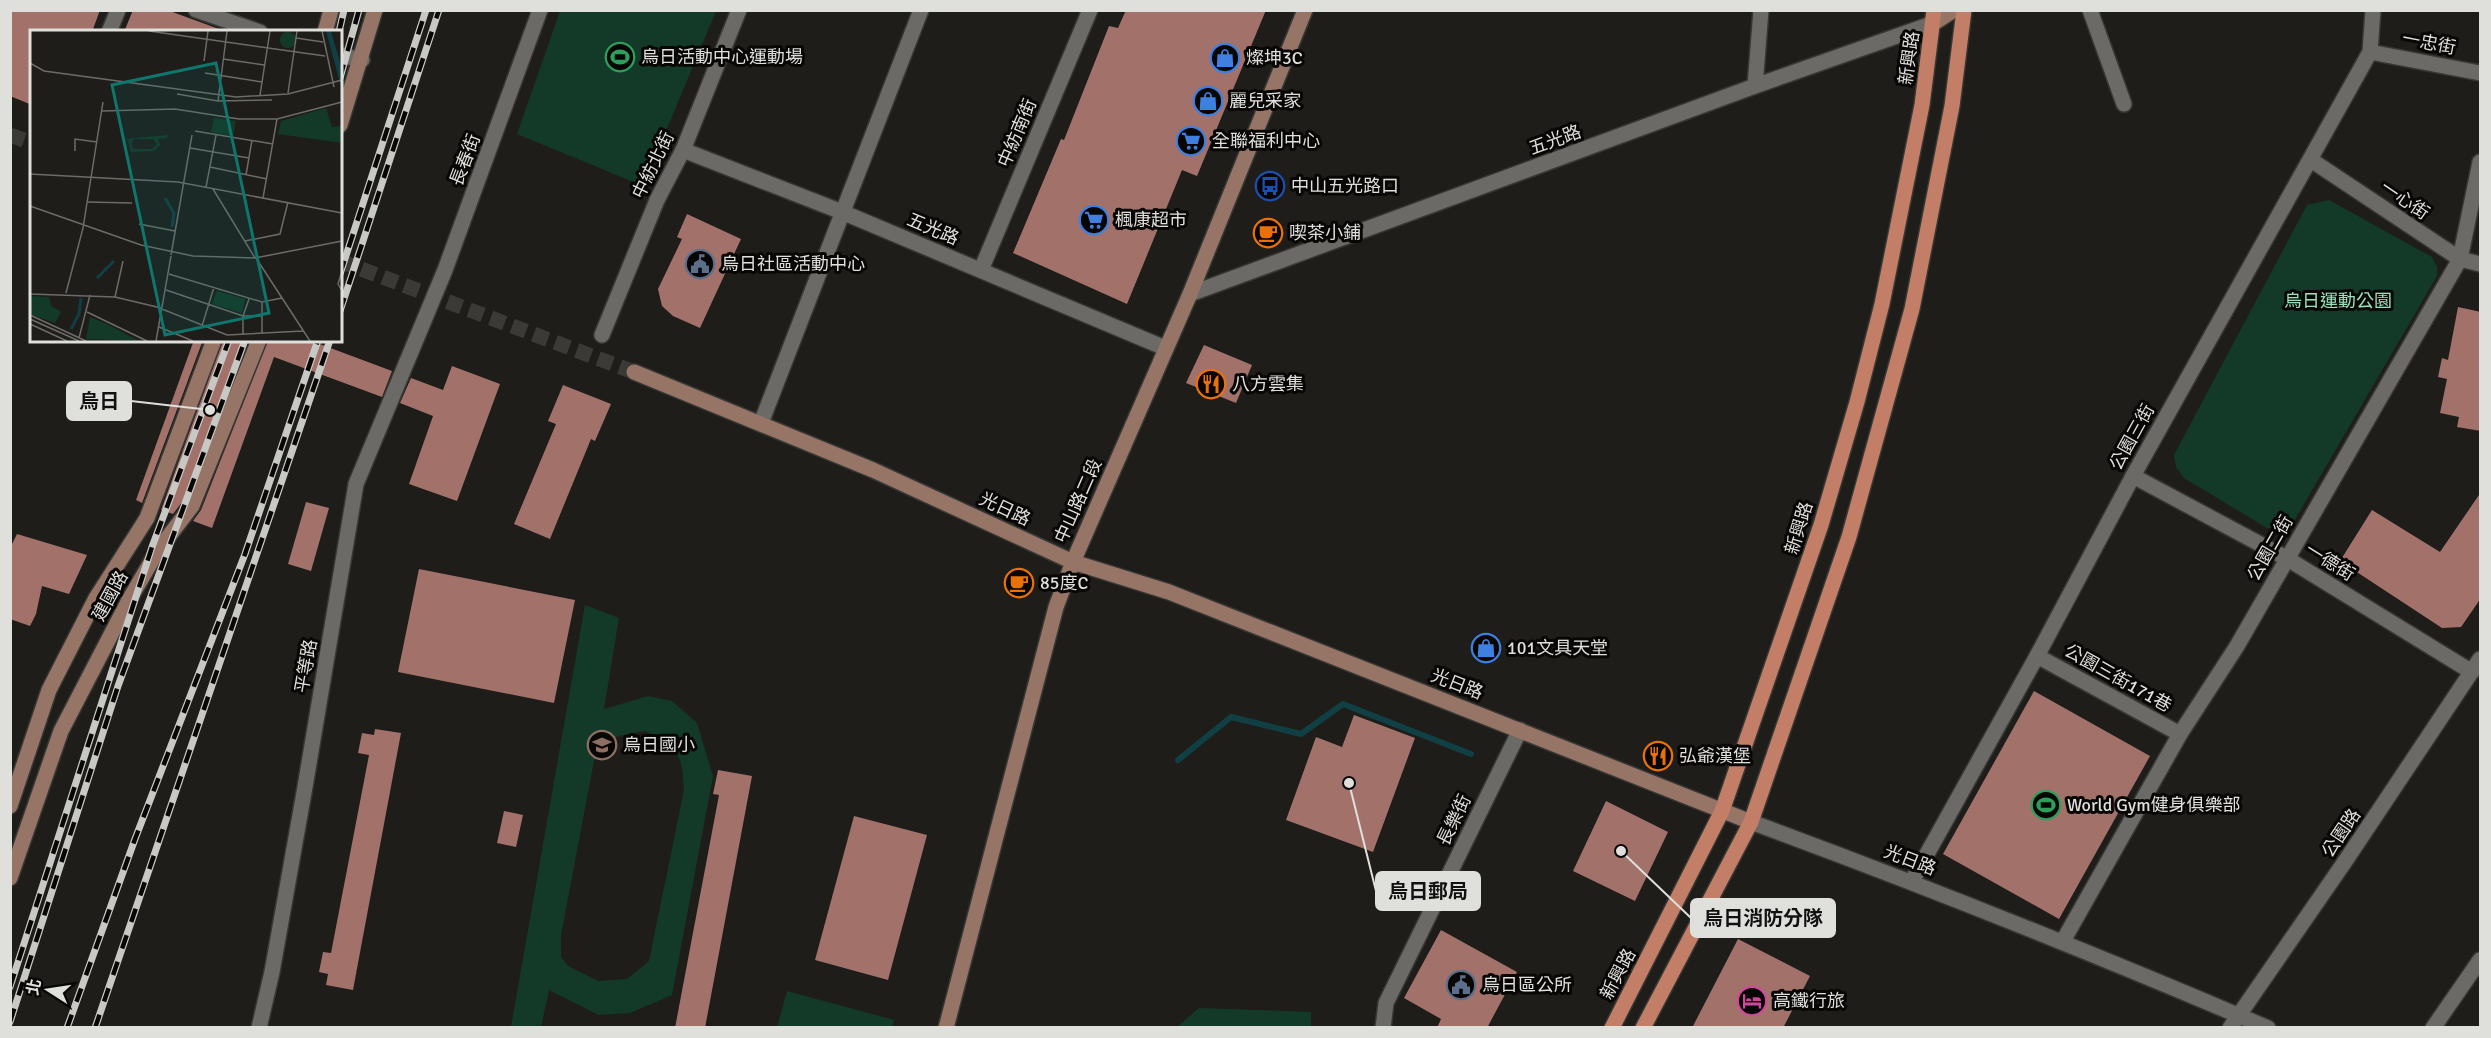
<svg xmlns="http://www.w3.org/2000/svg" width="2491" height="1038" font-family="Signika,'Noto Sans TC',sans-serif">
<style>
.green{fill:#133a28;fill-rule:evenodd}
.lines{fill:none;stroke-linecap:round;stroke-linejoin:round}
.stream{stroke:#103f44;stroke-width:6}
.building{fill:#a2726a}
.secondary-tunnel{stroke:#3b3a37;stroke-width:15;stroke-dasharray:15 8;stroke-linecap:butt}
.street-casing{stroke:#373734;stroke-width:18}
.secondary-casing{stroke:#373734;stroke-width:18}
.primary-casing{stroke:#373734;stroke-width:18}
.street{stroke:#6b6a66;stroke-width:15}
.secondary{stroke:#967466;stroke-width:15}
.primary{stroke:#c27e67;stroke-width:15}
.rail-casing{stroke:#c8c8c5;stroke-width:7}
.rail{stroke:#080706;stroke-width:4.5;stroke-dasharray:14;stroke-linecap:butt}
.labels{text-anchor:middle;stroke-width:6;stroke-linejoin:round;paint-order:stroke}
.street-label{font-size:18px;fill:#dfdfdc;stroke:#080706}
.poi-label{font-size:18px;fill:#dfdfdc;stroke:#080706;text-anchor:start}
.park-label{font-size:18px;fill:#98e1b9;stroke:#080706}
.inset-river{fill:none;stroke:#103f44;stroke-width:3}
.inset-road{fill:none;stroke:#6b6b68;stroke-width:1.5}
.view{fill:#0f766e;fill-opacity:0.15;stroke:#0f766e;stroke-width:3}
.inset-edge{fill:none;stroke:#dfdfdc;stroke-width:3}
.leader{fill:none;stroke:#dfdfdc;stroke-width:2}
.callout-dot{fill:#dfdfdc;stroke:#080706;stroke-width:2}
.callout{fill:#dfdfdc;stroke:#dfdfdc;stroke-width:2}
.callout-label{font-size:20px;text-anchor:middle;font-weight:bold;fill:#111}
</style>
<rect width="100%" height="100%" fill="#1e1d1a"/>
<g class="green">
<polygon points="560,11 716,11 643,186 517,134"/>
<polygon points="2329,200 2432,257 2437,267 2437,276 2290,528 2267,528 2184,478 2176,467 2174,455 2307,205"/>
<path d="M585,605L619,618L604,709L648,696L672,701L697,723L713,776L672,995L630,1013L599,1015L549,990L541,1027H511ZM646,731C679,749 682,753 684,790L649,961L627,979L598,981L568,966L561,957V935L594,761C609,734 618,736 646,731Z"/>
<polygon points="787,991 894,1020 892,1027 777,1027"/>
<polygon points="1199,1008 1311,1012 1311,1027 1177,1027"/>
</g>
<g class="lines">
<polyline class="stream" points="1178,760 1231,717 1301,734 1343,704 1471,754"/>
</g>
<g class="building">
<polygon points="10,10 100,10 92,32 32,32 32,105 10,96"/>
<polygon points="133,10 167,10 219,29 219,32 124,32"/>
<polygon points="1126,10 1266,10 1197,176 1182,170 1127,304 1013,253 1061,139 1064,140 1109,26 1118,28"/>
<polygon points="687,214 741,239 700,328 673,316 662,306 658,289 682,239 677,237"/>
<polygon points="2458,307 2481,312 2481,431 2457,427 2459,417 2440,413 2447,379 2438,377 2442,358 2448,360"/>
<polygon points="194,340 203,340 142,503 136,500"/>
<polygon points="223,340 248,340 183,501 173,514 161,510"/>
<polygon points="268,340 309,340 392,371 382,397 274,357 212,528 193,521 201,510"/>
<polygon points="1204,345 1252,365 1236,403 1186,383"/>
<polygon points="452,366 500,384 457,501 409,484 433,416 400,403 411,378 443,390"/>
<polygon points="563,385 611,404 595,441 591,439 550,539 514,524 556,424 548,421"/>
<polygon points="2481,492 2481,598 2461,627 2442,628 2340,561 2372,510 2440,552"/>
<polygon points="306,502 329,508 311,571 288,564"/>
<polygon points="17,534 87,555 69,594 42,586 36,614 30,626 10,619 10,548"/>
<polygon points="419,569 575,600 554,703 398,672"/>
<polygon points="2034,691 2150,756 2059,919 1943,854"/>
<polygon points="1354,715 1415,738 1373,852 1286,820 1316,737 1342,747"/>
<polygon points="375,729 401,733 353,990 326,985 328,974 319,972 323,952 331,953 369,755 358,753 362,733 374,735"/>
<polygon points="718,770 752,776 705,1028 675,1028 719,795 713,794"/>
<polygon points="1606,801 1668,832 1635,901 1573,871"/>
<polygon points="504,811 523,815 516,847 497,843"/>
<polygon points="854,816 927,835 888,980 815,960"/>
<polygon points="1441,930 1517,972 1487,1028 1437,1028 1441,1019 1404,998"/>
<polygon points="1738,939 1810,976 1783,1028 1692,1028"/>
</g>
<g class="lines">
<g class="secondary-tunnel">
<polyline points="10,135 32,143"/>
<polyline points="340,261 634,372"/>
</g>
<g class="street-casing">
<g id="street">
<polyline points="196,10 260,32"/>
<polyline points="2090,10 2124,104"/>
<polyline points="109,32 118,10"/>
<polyline points="2370,52 2480,73"/>
<polyline points="340,55 362,60"/>
<polyline points="1755,86 1761,10"/>
<polyline points="683,150 842,212 1165,348"/>
<polyline points="2311,160 2460,259 2480,264"/>
<polyline points="981,270 1090,10"/>
<polyline points="1190,294 1755,86 1934,23"/>
<polyline points="602,335 657,200 683,150 739,10"/>
<polyline points="761,423 921,10"/>
<polyline points="2133,476 2286,558 2472,672"/>
<polyline points="2037,656 2180,734"/>
<path d="M1751,822C1925,886 2097,955 2268,1028"/>
<polyline points="1912,881 2037,656 2133,476 2370,52 2373,10"/>
<polyline points="2063,941 2180,734 2237,646 2460,259 2480,162"/>
<polyline points="259,1028 272,972 305,787 356,484 445,270 540,10"/>
<polyline points="1383,1028 1386,1003 1520,730"/>
<polyline points="2230,1028 2346,860 2480,659"/>
<polyline points="2433,1028 2480,960"/>
</g>
</g>
<g class="secondary-casing">
<g id="secondary">
<polyline points="1934,23 1954,10"/>
<polyline points="325,32 331,10"/>
<polyline points="340,125 375,10"/>
<polyline points="634,372 873,470 1073,562 1169,592 1751,822"/>
<polyline points="10,806 49,690 96,598 147,518 214,340"/>
<polyline points="10,878 61,731 129,600 158,550 192,506 259,340"/>
<polyline points="946,1028 1056,607 1073,562 1190,294 1305,10"/>
</g>
</g>
<g class="primary-casing">
<g id="primary">
<polyline points="1612,1028 1722,811 1821,525 1857,402 1882,304 1922,105 1934,10"/>
<polyline points="1643,1028 1751,822 1849,537 1912,309 1952,106 1964,10"/>
</g>
</g>
<use href="#street" class="street"/>
<use href="#secondary" class="secondary"/>
<use href="#primary" class="primary"/>
<g class="rail-casing">
<g id="rail">
<polyline points="339,32 344,10"/>
<polyline points="340,78 359,10"/>
<polyline points="340,274 426,10"/>
<polyline points="340,311 439,10"/>
<polyline points="10,987 152,547 229,340"/>
<polyline points="10,1022 118,686 245,340"/>
<polyline points="67,1028 135,839 245,554 318,340"/>
<polyline points="95,1028 330,340"/>
</g>
</g>
<use href="#rail" class="rail"/>
</g>
<defs>
<g id="stadium-ring" transform="scale(1.5)"><circle r="9.5" fill="#080706" stroke="#2e9e5b" stroke-width="1.5"/><path d="M0-5a6.5 5 0 1 0 0 10a6.5 5 0 1 0 0-10ZM-3.5-1.8h7v3.6h-7Z" fill="#2e9e5b"/></g>
<g id="shop-ring" transform="scale(1.5)"><circle r="9.5" fill="#080706" stroke="#3f7fe0" stroke-width="1.5"/><path d="M-5-2.5h2.3a2.7 3.5 0 0 1 5.4 0H5L5.5 6h-11ZM-1.5-2.5h3a1.5 2.3 0 0 0-3 0Z" fill="#3f7fe0"/></g>
<g id="supermarket-ring" transform="scale(1.5)"><circle r="9.5" fill="#080706" stroke="#3f7fe0" stroke-width="1.5"/><path d="M-6-5.5h2.5l.6 2H6L4.5 2H-2.5L-4.4-4H-6ZM-1.5 3.2a1.3 1.3 0 1 0 .1 0ZM3 3.2a1.3 1.3 0 1 0 .1 0Z" fill="#3f7fe0"/></g>
<g id="bus-ring" transform="scale(1.5)"><circle r="9.5" fill="#080706" stroke="#1a4fb4" stroke-width="1.5"/><path d="M-5-6H5V4H4V6H2V4H-2V6H-4V4H-5ZM-3.5-4V0h7V-4ZM-3.5 1.2v1.5H-2V1.2ZM2 1.2v1.5H3.5V1.2Z" fill="#1a4fb4"/></g>
<g id="cafe-ring" transform="scale(1.5)"><circle r="9.5" fill="#080706" stroke="#e8710a" stroke-width="1.5"/><path d="M-5.5-4.5H6V0H3Q3 3.5 0 3.5H-2.5Q-5.5 3.5-5.5 0ZM3-3.2v2h1.7v-2ZM-6 4.5H4V6H-6Z" fill="#e8710a"/></g>
<g id="civic-ring" transform="scale(1.5)"><circle r="9.5" fill="#080706" stroke="#5c6f8a" stroke-width="1.5"/><path d="M-.6-6.5H3V-4.5H.6V-3L4-1V1h2V6H-6V1h2V-1L-.6-3ZM-1.2 2.5V6h2.4V2.5Z" fill="#5c6f8a"/></g>
<g id="restaurant-ring" transform="scale(1.5)"><circle r="9.5" fill="#080706" stroke="#e8710a" stroke-width="1.5"/><path d="M-5-6h1v4h1v-4h1v4h1v-4h1v5L-1.5 .5V6h-2V.5L-5-1ZM5-6V6H3V1.5H1.5Q1.5-4 5-6Z" fill="#e8710a"/></g>
<g id="school-ring" transform="scale(1.5)"><circle r="9.5" fill="#080706" stroke="#8d6e63" stroke-width="1.5"/><path d="M0-5L7-2L0 1L-7-2ZM-4 1L0 2.5L4 1V4Q0 6-4 4Z" fill="#8d6e63"/></g>
<g id="hotel-ring" transform="scale(1.5)"><circle r="9.5" fill="#080706" stroke="#d1479c" stroke-width="1.5"/><path d="M-6-4.5h1.5V1H6V5H4.5V3h-9V5H-6ZM-4 0a1.8 1.8 0 1 1 3.6 0ZM.5 0V-2.5h3Q6-2.5 6 0Z" fill="#d1479c"/></g>
</defs>
<g fill-rule="evenodd">
<use href="#stadium-ring" x="620" y="57"/>
<use href="#shop-ring" x="1225" y="58"/>
<use href="#shop-ring" x="1208" y="101"/>
<use href="#supermarket-ring" x="1191" y="141"/>
<use href="#bus-ring" x="1270" y="186"/>
<use href="#supermarket-ring" x="1094" y="220"/>
<use href="#cafe-ring" x="1268" y="233"/>
<use href="#civic-ring" x="700" y="264"/>
<use href="#restaurant-ring" x="1211" y="384"/>
<use href="#cafe-ring" x="1019" y="583"/>
<use href="#shop-ring" x="1486" y="648"/>
<use href="#school-ring" x="602" y="745"/>
<use href="#restaurant-ring" x="1658" y="756"/>
<use href="#stadium-ring" x="2046" y="805"/>
<use href="#civic-ring" x="1461" y="985"/>
<use href="#hotel-ring" x="1752" y="1001"/>
</g>
<g class="labels">
<g class="street-label">
<text transform="translate(2429 43) rotate(11)" y="6">一忠街</text>
<text transform="translate(1909 58) rotate(-82)" y="6">新興路</text>
<text transform="translate(1017 133) rotate(-67)" y="6">中紡南街</text>
<text transform="translate(1555 140) rotate(-20)" y="6">五光路</text>
<text transform="translate(465 160) rotate(-69)" y="6">長春街</text>
<text transform="translate(653 165) rotate(-64)" y="6">中紡北街</text>
<text transform="translate(2405 200) rotate(34)" y="6">一心街</text>
<text transform="translate(933 229) rotate(23)" y="6">五光路</text>
<text transform="translate(2132 437) rotate(-61)" y="6">公園三街</text>
<text transform="translate(1078 501) rotate(-66)" y="6">中山路二段</text>
<text transform="translate(1005 509) rotate(25)" y="6">光日路</text>
<text transform="translate(1799 528) rotate(-73)" y="6">新興路</text>
<text transform="translate(2270 548) rotate(-60)" y="6">公園二街</text>
<text transform="translate(2330 562) rotate(32)" y="6">一德街</text>
<text transform="translate(110 596) rotate(-61)" y="6">建國路</text>
<text transform="translate(306 666) rotate(-80)" y="6">平等路</text>
<text transform="translate(2118 678) rotate(29)" y="6">公園三街171巷</text>
<text transform="translate(1457 684) rotate(21)" y="6">光日路</text>
<text transform="translate(1454 820) rotate(-64)" y="6">長樂街</text>
<text transform="translate(2341 833) rotate(-56)" y="6">公園路</text>
<text transform="translate(1910 860) rotate(21)" y="6">光日路</text>
<text transform="translate(1618 974) rotate(-62)" y="6">新興路</text>
</g>
<g class="poi-label">
<text x="641" y="63">烏日活動中心運動場</text>
<text x="1246" y="64">燦坤3C</text>
<text x="1229" y="107">麗兒采家</text>
<text x="1212" y="147">全聯福利中心</text>
<text x="1291" y="192">中山五光路口</text>
<text x="1115" y="226">楓康超市</text>
<text x="1289" y="239">喫茶小鋪</text>
<text x="721" y="270">烏日社區活動中心</text>
<text x="1232" y="390">八方雲集</text>
<text x="1040" y="589">85度C</text>
<text x="1507" y="654">101文具天堂</text>
<text x="623" y="751">烏日國小</text>
<text x="1679" y="762">弘爺漢堡</text>
<text x="2067" y="811">World Gym健身俱樂部</text>
<text x="1482" y="991">烏日區公所</text>
<text x="1773" y="1007">高鐵行旅</text>
</g>
<g class="park-label">
<text x="2338" y="307">烏日運動公園</text>
</g>
</g>
<g transform="translate(30 30)">
<rect width="312" height="312" fill="#1e1d1a"/>
<path d="M250 10a8 8 0 1 1 16 0a8 8 0 1 1-16 0ZM296,78L302,97L312,96V113L248,104L251,91ZM184,88L206,91L203,106L181,102ZM138,105L137,108L128,109L130,115L124,121L101,122L98,110L94,109ZM104,109H123L127,114L122,119H104L101,114ZM187,261L215,269L212,283L182,274ZM0,266L19,267L21,276L31,282L25,293L0,284ZM60,287L77,294L109,311L56,309Z" fill="#133a28" fill-rule="evenodd"/>
<path d="M296,1H301L312,39V60Z" fill="#103f44"/>
<path class="inset-river" d="M135,168L144,183L142,197M67,248L84,231M41,299L49,284L51,268"/>
<path class="inset-road" d="M119,1L295,26M292,1L304,57M266,8L293,12M193,29L234,35M174,31L178,1M0,33L14,41L206,67L258,64L312,50M175,43L232,52M258,63L267,1M147,64L188,71L242,70M230,65L240,1M188,71L197,1M72,81L145,79L209,89H247L312,72M165,101L243,114M160,118L219,128M45,121V109L67,112M180,137L237,149M0,144L148,152L312,183M216,145L222,110M176,157L186,105M183,159L225,228M233,168L247,89M58,172L102,173M0,176L111,215L163,226L225,228L312,211M109,194L145,201M215,211L250,204L258,172M141,225L162,105M226,228L280,311M312,241L308,254L312,261M139,244L232,272L252,268M136,260L213,286H232M36,263L53,198L73,72M0,264L85,267L127,277L197,305L273,301M85,267L93,231M232,272V304M57,282L117,311M0,285L56,311M0,289L49,311M0,294L37,311M172,296L184,257M129,297L163,311M213,304V286L219,269M49,308L60,265M126,311L141,226"/>
<path class="view" d="M186,33L239,283L135,305L82,55Z"/>
<rect width="312" height="312" class="inset-edge"/>
</g>
<path class="leader" d="M210 410L131 401M1349 783L1376 891M1621 851L1691 918"/>
<g class="callout-dot">
<circle cx="210" cy="410" r="6"/>
<circle cx="1349" cy="783" r="6"/>
<circle cx="1621" cy="851" r="6"/>
</g>
<g class="callout">
<rect x="67" y="382" width="64" height="38" rx="6"/>
<rect x="1376" y="872" width="104" height="38" rx="6"/>
<rect x="1691" y="899" width="144" height="38" rx="6"/>
</g>
<g class="callout-label">
<text x="99" y="408">烏日</text>
<text x="1428" y="898">烏日郵局</text>
<text x="1763" y="925">烏日消防分隊</text>
</g>
<rect width="2491" height="1038" fill="none" stroke="#dfdfdc" stroke-width="24"/>
<g transform="translate(48 990) rotate(282)" stroke="#080706" stroke-width="4.5" paint-order="stroke">
<path d="M0-4.5L10 22L0 15L-10 22Z" fill="#dfdfdc"/>
<text y="-9" font-size="16" font-weight="bold" text-anchor="middle" fill="#dfdfdc">北</text>
</g>
</svg>
